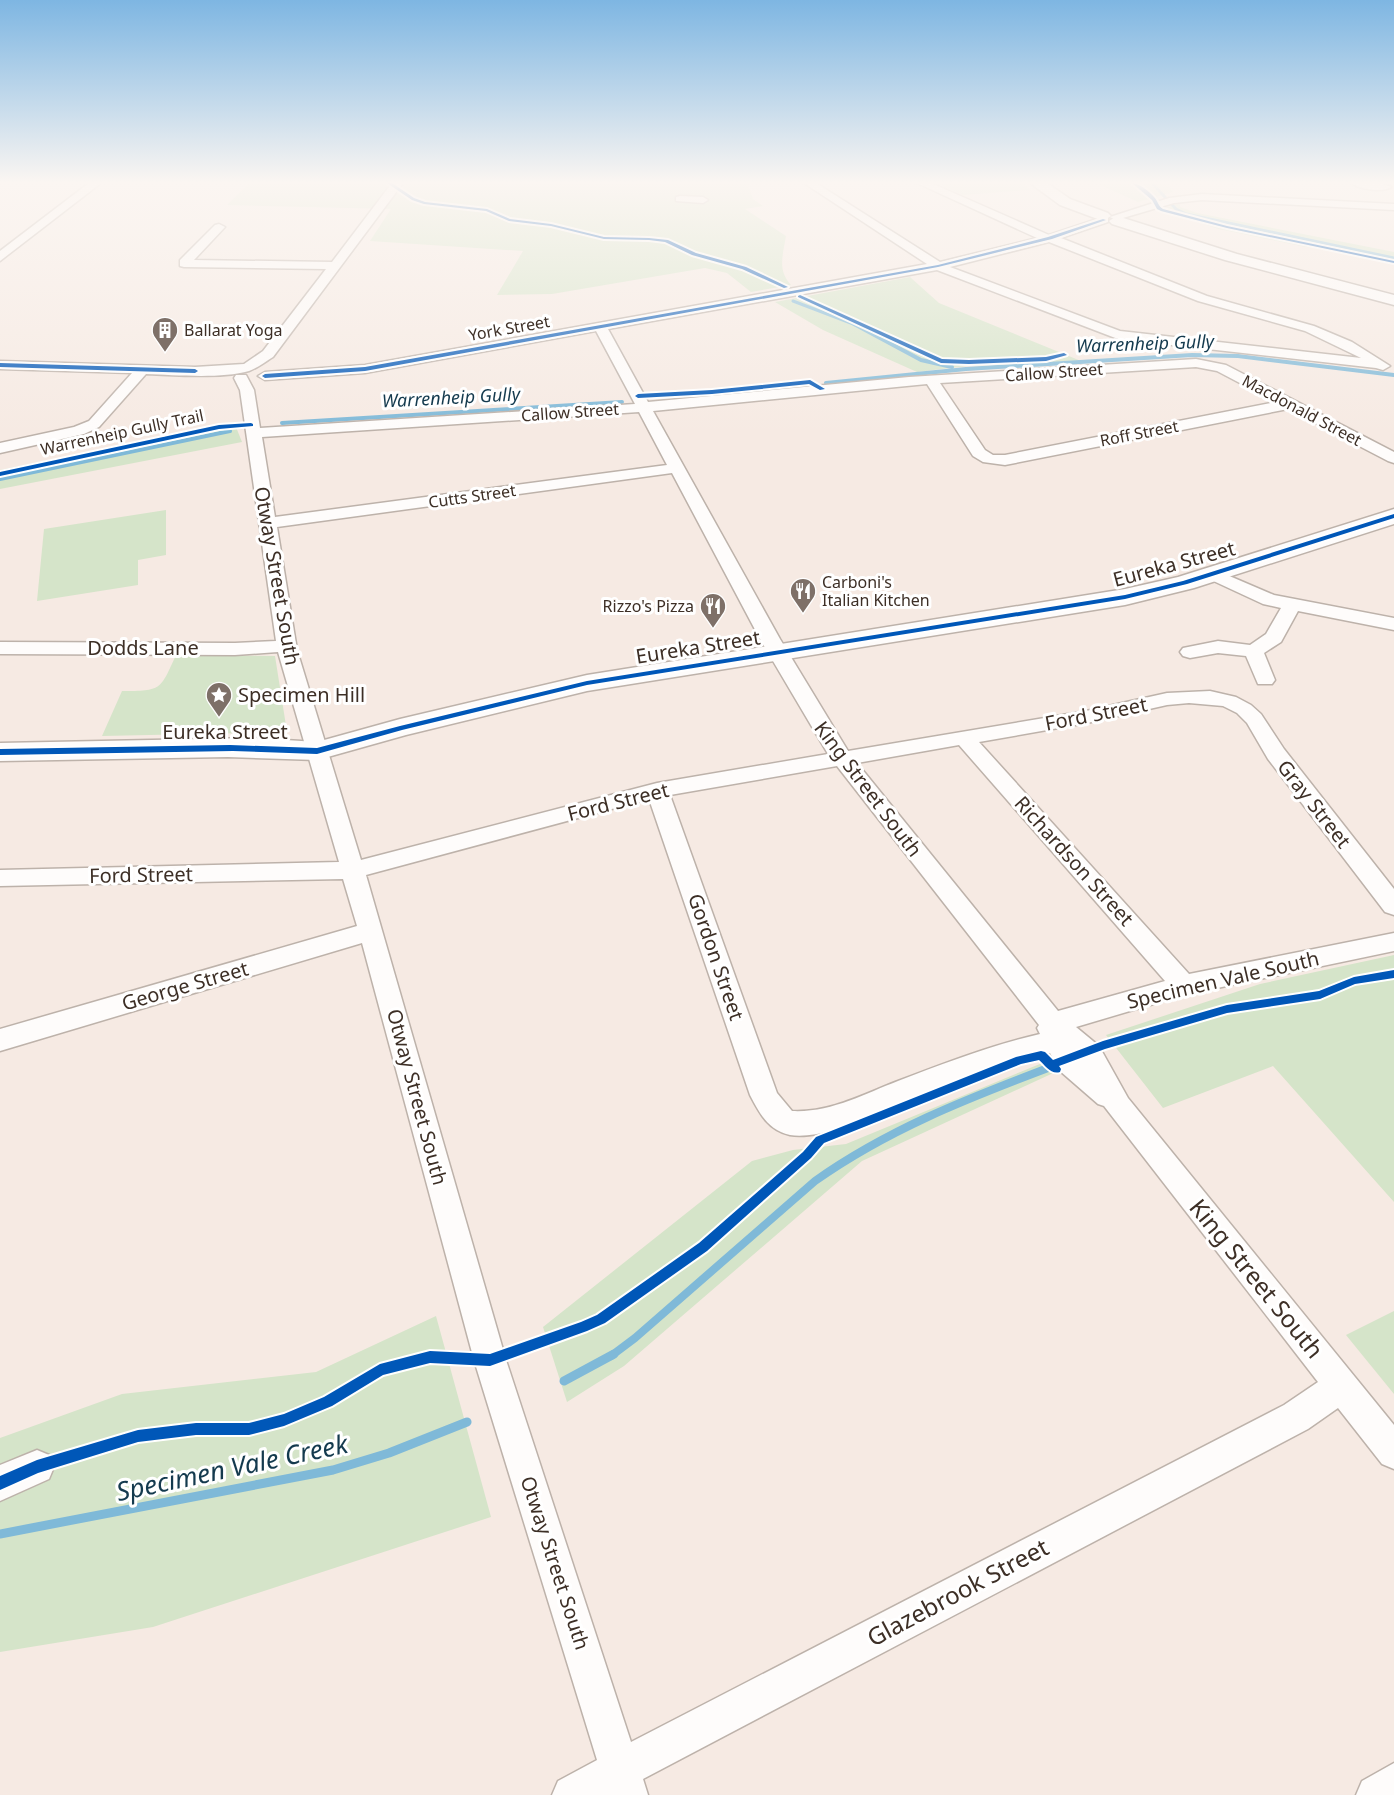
<svg xmlns="http://www.w3.org/2000/svg" width="1394" height="1795" font-family="'Noto Sans',sans-serif">
<style>
.green{fill:#d5e4c9}
.lines{fill:none;stroke-linecap:round;stroke-linejoin:round}
.stream-far3{stroke:#7fb9d8;stroke-width:3}
.stream-far2{stroke:#7fb9d8;stroke-width:4}
.stream-far1{stroke:#7fb9d8;stroke-width:8}
.stream{stroke:#7fb9d8;stroke-width:9}
.street-casing{stroke:#bdb2aa;stroke-width:3}
.secondary-casing{stroke:#bdb2aa;stroke-width:3}
.street{fill:#fefcfb;fill-rule:evenodd}
.secondary{fill:#fefcfb;fill-rule:evenodd}
.cycleway-casing{stroke:#fff;stroke-width:4}
.cycleway{fill:#0057b8;fill-rule:evenodd}
.labels{text-anchor:middle;stroke-width:6;stroke-linejoin:round;paint-order:stroke}
.far-street-label{font-size:16px;fill:#3d2f26;stroke:#fff}
.far-poi-label{font-size:16px;fill:#3d2f26;stroke:#fff;text-anchor:start}
.far-water-label{font-size:18px;font-style:italic;fill:#143a4e;stroke:#fff}
.street-label{font-size:20px;fill:#3d2f26;stroke:#fff}
.poi-label{font-size:20px;fill:#3d2f26;stroke:#fff;text-anchor:start}
.near-street-label{font-size:24px;fill:#3d2f26;stroke:#fff}
.near-water-label{font-size:26px;font-style:italic;fill:#143a4e;stroke:#fff}
</style>
<rect width="100%" height="100%" fill="#f6eae3"/>
<g class="green">
<path d="M249,183H747L753,199L763,206L745,209L786,236C783,255 777,270 791,285L751,292L727,273L705,268L552,294L497,295L523,251L370,241L391,209L227,205Z"/>
<polygon points="936,183 1023,183 1029,190 963,195"/>
<polygon points="1096,183 1167,183 1173,192 1138,202"/>
<polygon points="1180,203 1180,207 1197,213 1394,252 1394,264 1327,248 1306,247 1219,229 1160,210"/>
<polygon points="910,277 939,303 1081,361 967,366 917,372 823,330 775,302"/>
<polygon points="234,422 242,442 0,489 0,470"/>
<polygon points="166,510 166,555 138,560 138,585 37,601 44,529"/>
<path d="M176,655L275,656L287,732L102,736L122,691C162,691 160,690 176,655Z"/>
<polygon points="1394,955 1394,1202 1273,1066 1163,1108 1106,1035 1260,984"/>
<polygon points="1052,1059 1062,1069 862,1161 624,1366 567,1402 543,1327 752,1161 793,1150 846,1144"/>
<polygon points="1394,1311 1394,1394 1346,1335"/>
<polygon points="436,1316 491,1517 153,1627 0,1652 0,1438 122,1394 316,1372"/>
</g>
<g class="lines">
<g class="stream-far3">
<polyline points="1152,183 1176,209 1186,214 1394,258"/>
<polyline points="793,301 856,325"/>
</g>
<g class="stream-far2">
<polyline points="854,324 921,360 952,367"/>
<polyline points="826,383 966,369 1192,355 1238,356 1394,375"/>
<polyline points="282,423 622,402"/>
<polyline points="0,479 230,431"/>
</g>
<path class="stream-far1" d="M611,1356L635,1338L815,1181C887,1130 966,1099 1048,1068"/>
<g class="stream">
<polyline points="564,1381 614,1354"/>
<polyline points="0,1534 333,1470 389,1453 467,1422"/>
</g>
<g class="street-casing">
<g id="street">
<polygon points="89,183 101,183 0,261 0,251"/>
<path d="M392,183H403L273,357C265,362 257,368 249,371C222,379 175,375 146,374L99,427L84,434L0,453V443L74,427L89,421L132,373L0,369V361L195,367L244,364L263,351L326,269L184,267L180,266V260L215,225L219,224L225,227L194,260L332,262Z"/>
<path d="M804,183H816L940,262L1037,238L917,183H931L1049,235L1100,218H1108V222L1061,238L1207,296L1314,326L1352,342L1390,366L1383,370L1376,368L1118,339L937,270L608,329L648,402L909,377L1196,359L1226,365L1394,452V463L1388,461L1288,409L1005,465L983,462L973,456L927,384L653,411L780,639L848,751L1086,711L1167,693L1210,691L1236,697L1251,705L1261,714L1284,749L1394,889V915L1385,912L1268,759L1247,723L1237,713L1223,706L1189,703L1167,705L1087,723L979,742L1189,974L1394,933V951L1184,995L1076,1027L1099,1046L1128,1098L1394,1425V1469L1382,1464L1338,1408L1308,1429L643,1779L648,1795H552L558,1781L597,1760L474,1360L362,943L0,1051V1029L357,926L343,879L0,886V870L339,862L278,652L235,655L0,654V642L235,643L276,641L240,390L234,378L236,375H246L254,390L260,428L635,404L596,331L365,373L265,380L258,376L265,372L365,365L927,264ZM1049,242L1198,301L1305,331L1361,358L1120,331L950,267ZM1196,367L1217,371L1276,402L1005,455H993L985,450L940,383ZM639,412L667,465L275,517L262,437ZM672,473L760,639L828,754L657,783L361,860L297,650L277,527ZM959,745L1165,981L1058,1011L857,763ZM837,766L1039,1025L1037,1028L1040,1034C992,1045 945,1063 898,1081C864,1094 830,1113 792,1111L777,1093L670,795ZM649,799L750,1095C760,1114 768,1130 790,1135C828,1142 908,1100 946,1086C980,1073 1015,1061 1050,1053L1060,1071L1098,1104L1104,1106L1318,1382L1284,1405L631,1742L506,1360L366,875Z"/>
<path d="M1351,183H1380L1391,187C1383,193 1359,189 1351,183Z"/>
<polygon points="1202,194 1394,204 1394,210 1202,200 1174,203 1116,220 1110,217 1169,198"/>
<polygon points="680,196 703,197 708,200 703,203 676,201 676,197"/>
<polygon points="1213,569 1274,595 1394,618 1394,630 1298,611 1281,642 1264,653 1275,680 1272,684 1258,684 1246,656 1218,653 1190,658 1183,656 1180,652 1183,648 1218,641 1250,645 1266,634 1281,608 1263,604 1207,578 1204,574 1207,570"/>
<polygon points="37,1450 49,1455 54,1467 49,1479 0,1501 0,1465"/>
<polygon points="1394,1763 1394,1795 1356,1795 1362,1781"/>
</g>
</g>
<g class="secondary-casing">
<g id="secondary">
<polygon points="1030,183 1047,183 1070,199 1108,213 1111,216 1103,221 1060,205"/>
<polygon points="1117,216 1237,254 1394,295 1394,305 1225,260 1112,224 1109,221"/>
<polygon points="1394,509 1394,524 1194,588 1125,605 587,691 406,735 317,760 228,757 0,761 0,743 253,738 317,742 400,719 587,675 1125,589 1178,577"/>
</g>
</g>
<use href="#street" class="street"/>
<use href="#secondary" class="secondary"/>
<g class="cycleway-casing">
<g id="cycleway">
<polygon points="387,183 392,183 414,198 425,202 487,209 510,219 551,224 604,237 649,238 668,240 696,253 746,267 788,287 784,288 742,269 692,255 665,242 649,240 604,239 551,226 509,221 486,211 424,204 412,200"/>
<path d="M1132,183C1140,184 1149,191 1154,197C1158,201 1158,206 1163,209L1227,226L1394,261V263L1227,228L1161,211L1157,209L1152,200Z"/>
<polygon points="1103,219 1106,220 1052,239 938,267 365,371 265,378 262,376 265,374 365,367 938,265 1048,237"/>
<polygon points="800,295 942,359 969,360 1046,357 1064,353 1067,355 1046,361 969,364 941,363 798,297 798,296"/>
<polygon points="0,363 195,369 198,371 195,373 0,367"/>
<polygon points="810,380 825,389 820,390 809,384 712,394 638,398 635,396 638,394 712,390"/>
<polygon points="251,423 253,424 253,426 219,429 0,476 0,472 219,425"/>
<polygon points="1394,514 1394,518 1187,584 1125,599 587,685 402,730 317,754 233,751 0,755 0,749 230,745 317,748 400,726 587,681 1125,595 1183,581"/>
<path d="M1394,970V978L1355,984L1320,999L1227,1013L1105,1049L1059,1066L1061,1069L1060,1072C1051,1075 1045,1065 1039,1060L1021,1064L824,1143L811,1158L707,1251L605,1323L587,1331L490,1366L430,1363L383,1375L332,1406L284,1426L249,1435H196L138,1442L38,1473L0,1490V1476L37,1460L138,1430L196,1423H249L284,1414L324,1397L380,1364L430,1351L490,1354L581,1322L597,1315L699,1243L803,1152L816,1137L1016,1057L1041,1051L1045,1052L1053,1060L1103,1041L1227,1005L1319,991L1354,977Z"/>
</g>
</g>
<use href="#cycleway" class="cycleway"/>
</g>
<linearGradient id="sky" x2="0" y2="1"><stop stop-color="#7eb6e2"/><stop offset="0.42" stop-color="#fbf6f2"/><stop offset="1" stop-color="#fbf6f2" stop-opacity="0"/></linearGradient>
<rect width="1394" height="434" fill="url(#sky)"/>
<defs>
<g id="building-pin" transform="scale(1.35)"><path d="M0 17L-7.5 6A9.5 9.5 0 1 1 7.5 6Z" fill="#7e7068" stroke="#fff"/><path d="M-4-6H4V6H1V3H-1V6H-4ZM-2.5-4.3h1.7v1.8h-1.7ZM.8-4.3h1.7v1.8H.8ZM-2.5-1h1.7V.8h-1.7ZM.8-1h1.7V.8H.8Z" fill="#fff"/></g>
<g id="restaurant-pin" transform="scale(1.35)"><path d="M0 17L-7.5 6A9.5 9.5 0 1 1 7.5 6Z" fill="#7e7068" stroke="#fff"/><path d="M-5-6h1v4h1v-4h1v4h1v-4h1v5L-1.5 .5V6h-2V.5L-5-1ZM5-6V6H3V1.5H1.5Q1.5-4 5-6Z" fill="#fff"/></g>
<g id="sight-pin" transform="scale(1.35)"><path d="M0 17L-7.5 6A9.5 9.5 0 1 1 7.5 6Z" fill="#7e7068" stroke="#fff"/><path d="M0-6L1.8-2.2L6-1.7L2.9 1.2L3.7 5.4L0 3.3L-3.7 5.4L-2.9 1.2L-6-1.7L-1.8-2.2Z" fill="#fff"/></g>
</defs>
<g fill-rule="evenodd">
<use href="#building-pin" x="165" y="330"/>
<use href="#restaurant-pin" x="803" y="591"/>
<use href="#restaurant-pin" x="713" y="606"/>
<use href="#sight-pin" x="219" y="695"/>
</g>
<g class="labels">
<g class="far-street-label">
<text transform="translate(509 328) rotate(-10)" y="6">York Street</text>
<text transform="translate(1054 372) rotate(-4)" y="6">Callow Street</text>
<text transform="translate(1302 410) rotate(28)" y="6">Macdonald Street</text>
<text transform="translate(570 412) rotate(-4)" y="6">Callow Street</text>
<text transform="translate(122 432) rotate(-12)" y="6">Warrenheip Gully Trail</text>
<text transform="translate(1139 433) rotate(-11)" y="6">Roff Street</text>
<text transform="translate(472 496) rotate(-8)" y="6">Cutts Street</text>
</g>
<g class="far-poi-label">
<text x="184" y="336">Ballarat Yoga</text>
<text x="822" y="588">Carboni's<tspan x="822" dy="18">Italian Kitchen</tspan></text>
<text x="694" y="612" text-anchor="end">Rizzo's Pizza</text>
</g>
<g class="far-water-label">
<text transform="translate(1145 344) rotate(-2)" y="6">Warrenheip Gully</text>
<text transform="translate(451 398) rotate(-3)" y="6">Warrenheip Gully</text>
</g>
<g class="street-label">
<text transform="translate(1174 564) rotate(-15)" y="7">Eureka Street</text>
<text transform="translate(277 576) rotate(80)" y="7">Otway Street South</text>
<text transform="translate(698 647) rotate(-9)" y="7">Eureka Street</text>
<text x="143" y="655">Dodds Lane</text>
<text transform="translate(1096 714) rotate(-11)" y="7">Ford Street</text>
<text x="225" y="739">Eureka Street</text>
<text transform="translate(868 789) rotate(53)" y="7">King Street South</text>
<text transform="translate(618 802) rotate(-14)" y="7">Ford Street</text>
<text transform="translate(1314 804) rotate(52)" y="7">Gray Street</text>
<text transform="translate(1074 861) rotate(48)" y="7">Richardson Street</text>
<text transform="translate(141 875) rotate(-1)" y="7">Ford Street</text>
<text transform="translate(716 957) rotate(71)" y="7">Gordon Street</text>
<text transform="translate(1223 980) rotate(-13)" y="7">Specimen Vale South</text>
<text transform="translate(185 986) rotate(-16)" y="7">George Street</text>
<text transform="translate(417 1097) rotate(75)" y="7">Otway Street South</text>
<text transform="translate(555 1563) rotate(72)" y="7">Otway Street South</text>
</g>
<g class="poi-label">
<text x="238" y="702">Specimen Hill</text>
</g>
<g class="near-street-label">
<text transform="translate(1256 1279) rotate(51)" y="8">King Street South</text>
<text transform="translate(958 1593) rotate(-28)" y="8">Glazebrook Street</text>
</g>
<g class="near-water-label">
<text transform="translate(232 1468) rotate(-12)" y="9">Specimen Vale Creek</text>
</g>
</g>
</svg>
